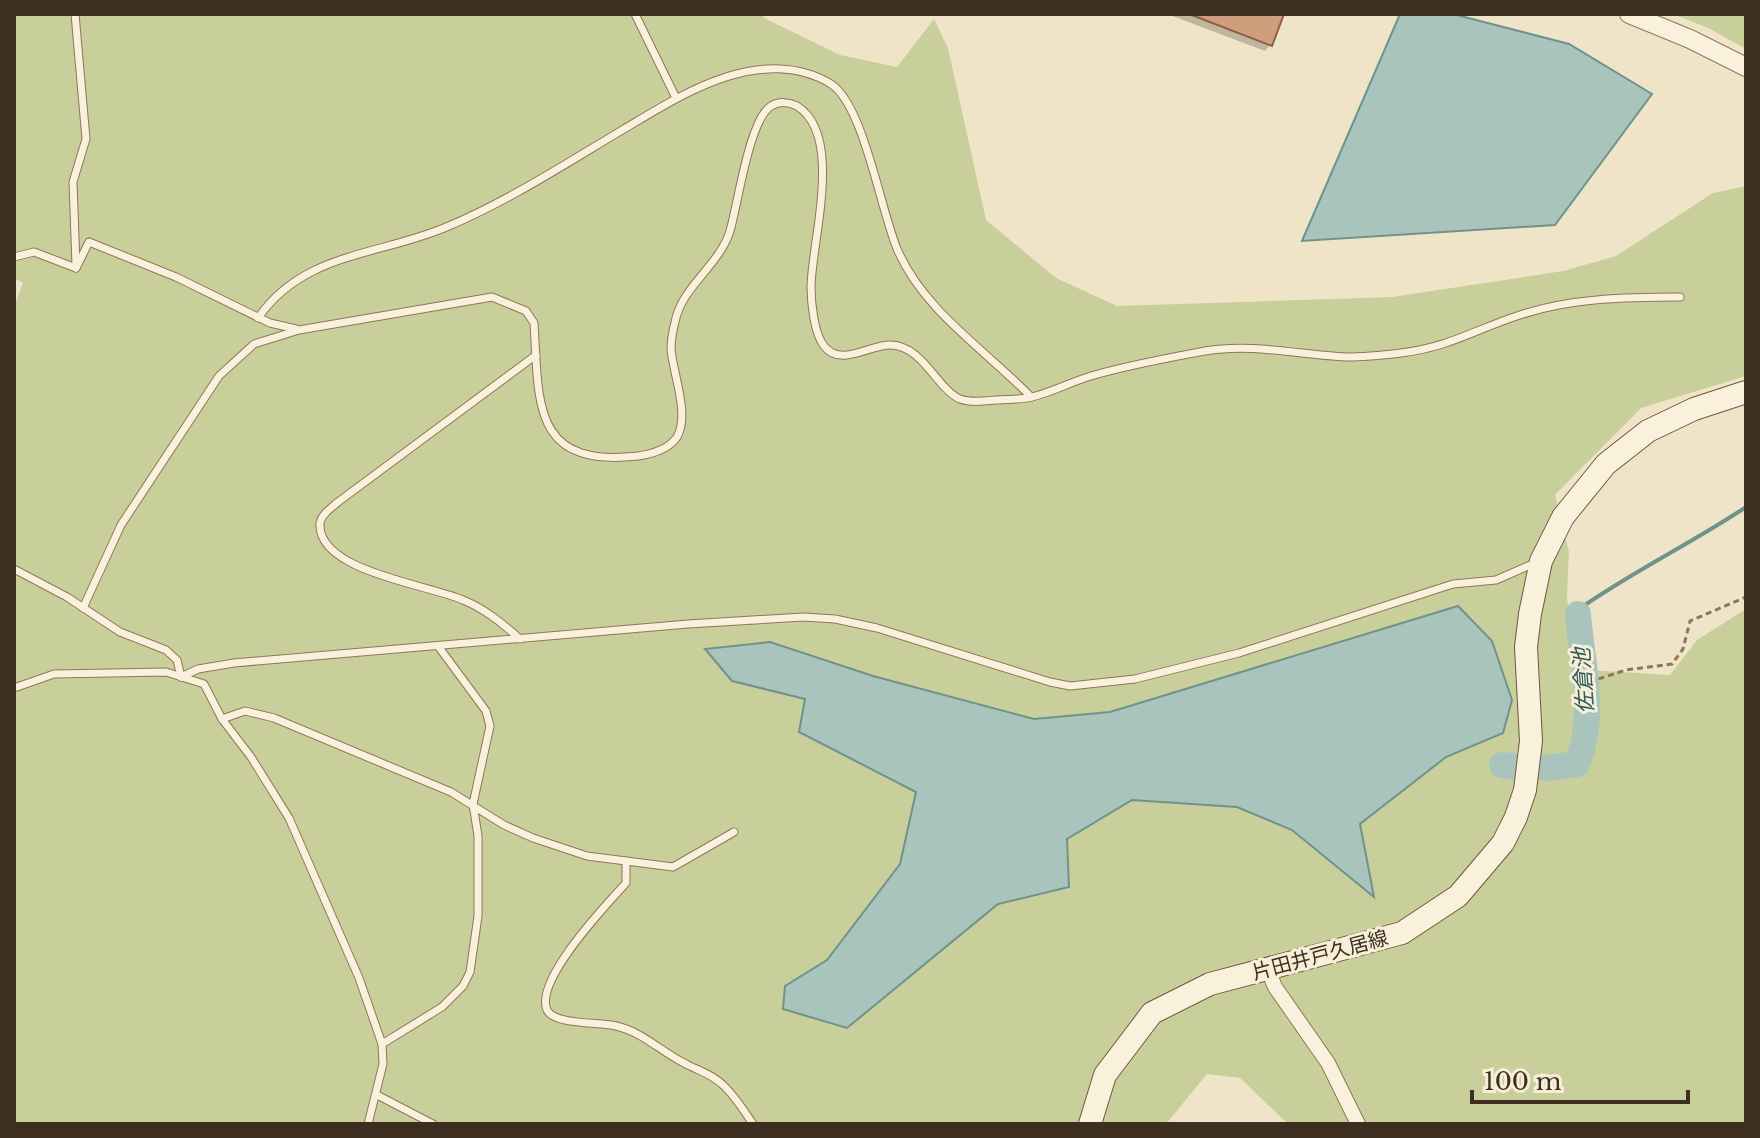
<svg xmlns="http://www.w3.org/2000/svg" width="1760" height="1138" font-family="'Libre Baskerville','Noto Sans JP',serif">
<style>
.green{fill:#c9cf9b;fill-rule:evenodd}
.water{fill:#a9c4bc;stroke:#6f938a;stroke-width:2}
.shadow{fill:#0003}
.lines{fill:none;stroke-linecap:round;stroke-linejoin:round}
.stream{stroke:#6f938a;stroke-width:4}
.river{stroke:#a9c4bc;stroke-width:26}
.building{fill:#cf9f7d;stroke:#8d5f41;stroke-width:2}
.service-casing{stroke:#8d765c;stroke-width:9}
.minor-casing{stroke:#8d765c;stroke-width:16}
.tertiary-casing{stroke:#8d765c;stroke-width:20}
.secondary-casing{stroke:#6f573f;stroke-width:24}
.path{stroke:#8d765c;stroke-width:3;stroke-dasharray:6 4;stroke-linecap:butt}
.service{stroke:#faf1dc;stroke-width:7}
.minor{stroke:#faf1dc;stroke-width:14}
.tertiary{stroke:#faf1dc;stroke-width:18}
.secondary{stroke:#faf1dc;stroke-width:22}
.labels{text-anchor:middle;stroke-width:6;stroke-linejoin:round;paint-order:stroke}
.street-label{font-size:20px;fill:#3d2e20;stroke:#f7eed8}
.water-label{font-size:22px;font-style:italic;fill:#2f5d5a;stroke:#f7eed8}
</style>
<rect width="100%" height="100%" fill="#f0e4c8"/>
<g class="green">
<path d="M14,14H762L764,18L840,55L897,67L934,19L948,48L986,220L1056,278L1117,306L1392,297L1563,271L1616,256L1713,193L1746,186V376L1641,408L1555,495L1569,552L1567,594L1572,669L1670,675L1697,640L1746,609V1124H1288L1240,1078L1207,1074L1166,1124H14V306L23,283L14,278ZM770,642L873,676L1034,719L1110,712L1503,733L1446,757L1360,824L1373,896L1292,830L1237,807L1132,800L1067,839L1069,887L998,904L847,1027L785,986L827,960L900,864L916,791L800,732L805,699Z"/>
<polygon points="1673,14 1746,14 1746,49 1708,28"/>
</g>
<g class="water">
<polygon points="1400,14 1453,14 1569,44 1652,94 1555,225 1302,241"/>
<polygon points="1458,606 1492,641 1512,700 1503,733 1446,757 1360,824 1374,897 1292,830 1237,807 1132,800 1067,839 1069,887 998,904 847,1028 783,1009 785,986 827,960 900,864 916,792 799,732 805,699 732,681 705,649 770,642 873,676 1034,719 1110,712"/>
</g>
<polygon class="shadow" points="1167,14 1282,14 1270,45 1265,51"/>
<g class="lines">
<path class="stream" d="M1578,614L1579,609C1633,571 1692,543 1746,507"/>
<g class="river">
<polyline points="1502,765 1518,767"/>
<path d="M1546,768L1577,764C1597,714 1582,665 1578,614"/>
</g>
</g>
<polygon class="building" points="1189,14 1284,14 1272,46"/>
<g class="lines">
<g class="service-casing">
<g id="service">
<polyline points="75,14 86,139 73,182 76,266"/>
<polyline points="635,14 676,98"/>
<polyline points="14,257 34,252 76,268"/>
<polyline points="76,268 89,242 176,277 270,323 296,329"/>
<path d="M258,318C303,253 376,256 444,228C507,202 565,164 624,129C656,110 689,89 726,77C760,66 799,64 831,84C864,105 881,213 898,251C925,312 986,350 1031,397"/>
<polyline points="14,569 67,597 120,632 166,650 177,660 181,677"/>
<path d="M83,608L121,525L219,376L254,344L299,330L492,297L526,311L534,323C539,404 532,468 638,456C652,454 669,449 677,437C690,414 673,374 671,349C671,340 673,330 675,322C682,286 719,266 730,231C738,204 749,120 771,106C779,101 789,102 797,106C844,135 812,240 811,286C811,303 814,333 824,346C841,368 870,344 891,345C923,346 937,389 960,399C971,403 985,401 996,400C1008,399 1020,400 1032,397C1052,392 1071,382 1091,376C1128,365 1167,358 1205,351C1254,343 1299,355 1347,357C1365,357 1384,355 1401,353C1450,347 1476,329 1520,315C1570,298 1628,297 1680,297"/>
<path d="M520,639C502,623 485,609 463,600C430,585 321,572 320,526C319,516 331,508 338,502L536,355"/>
<polyline points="181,677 198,669 234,663 688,624 803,617 835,619 877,628 1050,682 1070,686 1135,679 1239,653 1453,584 1496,580 1535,563"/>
<polyline points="14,688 54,674 166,672 204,684 222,719 251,757 289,818 359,978 382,1044 383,1064 368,1124"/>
<polyline points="222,719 245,711 274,718 451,792 504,825 533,838 587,856 673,867 734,832"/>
<path d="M626,861V883C607,904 534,980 547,1010C554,1025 599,1022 616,1026C643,1032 661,1052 686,1064C699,1071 712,1074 723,1085C735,1096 744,1111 753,1124"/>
<polyline points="382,1044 442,1007 463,986 470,972 478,916 478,836 473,804 490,726 486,711 438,646"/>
<polyline points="377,1095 433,1124"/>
</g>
</g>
<g class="minor-casing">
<polyline id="minor" points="1268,970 1275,987 1328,1063 1358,1124"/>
</g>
<g class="tertiary-casing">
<polyline id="tertiary" points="1629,14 1690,39 1746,67"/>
</g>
<g class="secondary-casing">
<polyline id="secondary" points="1090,1124 1105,1075 1152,1013 1210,984 1402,933 1458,896 1503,843 1516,817 1525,790 1531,741 1526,647 1530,614 1541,561 1563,517 1606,464 1648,431 1694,409 1746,392"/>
</g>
<polyline class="path" points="1589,682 1626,670 1672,664 1683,649 1690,621 1746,597"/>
<use href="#service" class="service"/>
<use href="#minor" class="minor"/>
<use href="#tertiary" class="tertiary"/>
<use href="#secondary" class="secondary"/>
</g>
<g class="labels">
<g class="street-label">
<text transform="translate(1320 955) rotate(-15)" y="7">片田井戸久居線</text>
</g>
<g class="water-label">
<text transform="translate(1583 681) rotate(-94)" y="8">佐倉池</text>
</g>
</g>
<rect width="1760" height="1138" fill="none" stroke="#3d2e20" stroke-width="32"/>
<path d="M1472 1090v12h216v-12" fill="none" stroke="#3d2e20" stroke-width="4"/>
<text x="1484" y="1090" font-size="24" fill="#3d2e20" stroke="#f7eed8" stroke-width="6" paint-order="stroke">100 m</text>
</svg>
